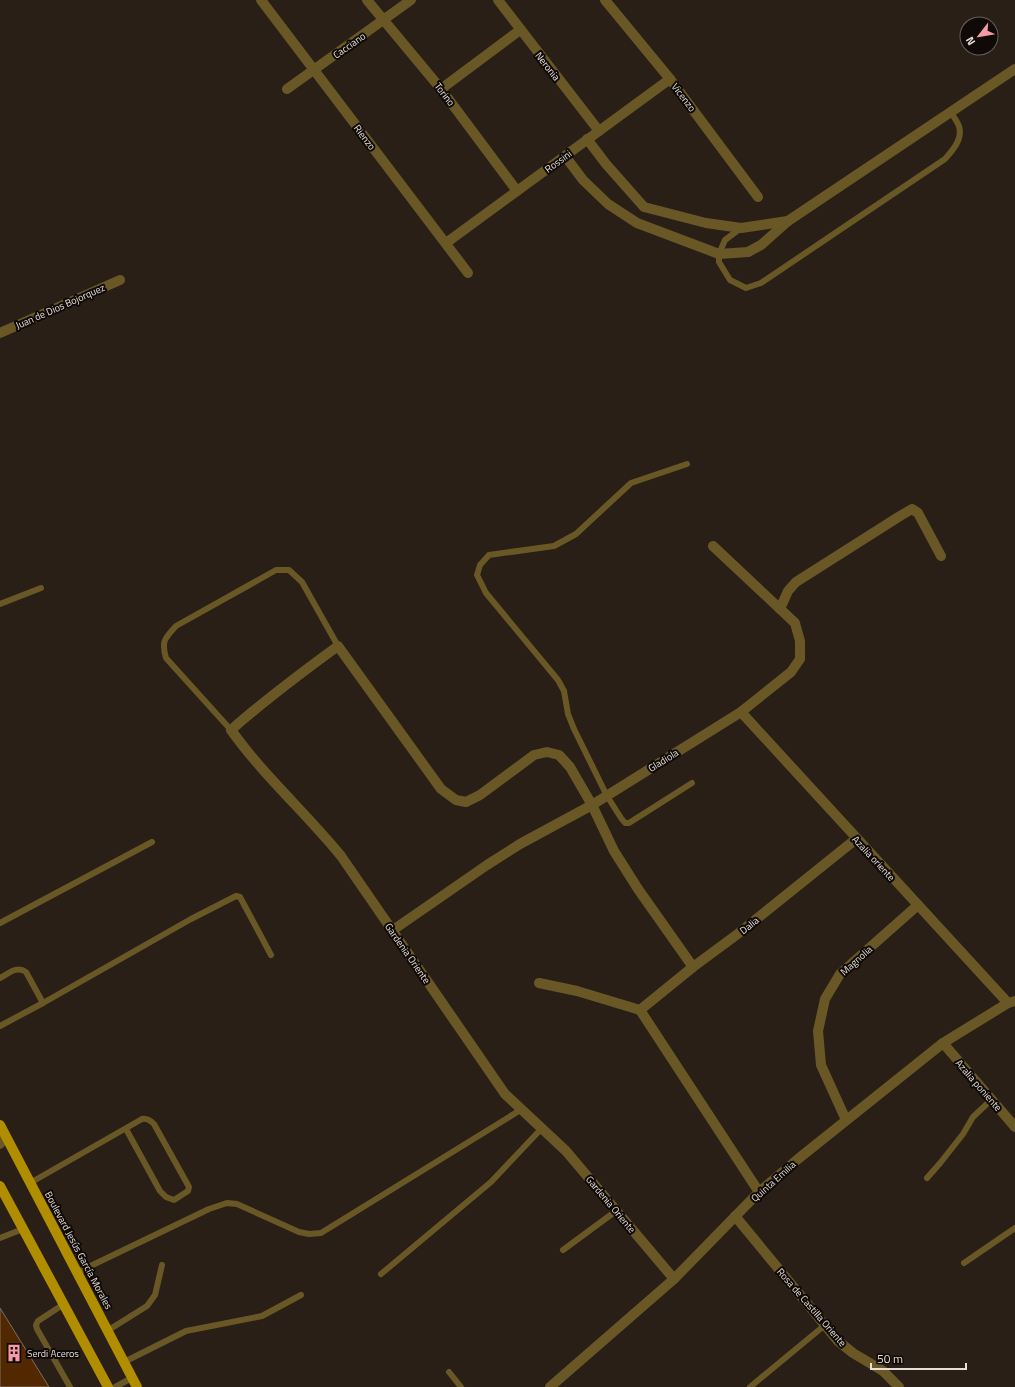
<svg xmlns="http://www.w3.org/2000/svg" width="1015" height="1387" font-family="'Titillium Web',sans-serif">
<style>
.building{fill:#522800;stroke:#7d6e64}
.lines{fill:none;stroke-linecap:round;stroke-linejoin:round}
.service{stroke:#695826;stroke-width:6}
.minor{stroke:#695826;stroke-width:10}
.primary{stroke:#b18d00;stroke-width:10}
.labels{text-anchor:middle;stroke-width:4;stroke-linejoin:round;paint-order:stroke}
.street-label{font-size:10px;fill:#e6ded8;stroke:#0f0a07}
.poi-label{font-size:10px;fill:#e6ded8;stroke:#0f0a07;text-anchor:start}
</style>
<rect width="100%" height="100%" fill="#2a1f16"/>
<polygon class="building" points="0,1308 49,1387 0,1387"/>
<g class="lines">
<g class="service">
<path d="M741,228L725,240L719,254V262L730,280L746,288L761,283L945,159C953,150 963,139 959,126C957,121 953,116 951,112"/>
<polyline points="687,464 631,483 576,534 554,546 489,555 480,565 477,575 486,593 558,680 564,691 568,714 574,729 607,796 621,818 625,823 629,823 692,783"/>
<polyline points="0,604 41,588"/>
<path d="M231,730L166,658C161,641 165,638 176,626L276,570H289L302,582L338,646"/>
<polyline points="0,923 152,842"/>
<path d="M0,978C8,974 17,965 26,972L43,1003L0,1026"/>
<polyline points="43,1003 191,919 236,896 240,897 271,955"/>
<polyline points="927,1178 941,1162 963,1134 973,1117 991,1100"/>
<path d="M30,1183L142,1119C147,1118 150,1120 154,1124L189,1187L188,1191L174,1200L166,1197L160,1191L126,1129"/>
<polyline points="0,1238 23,1229"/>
<polyline points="563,1250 616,1211"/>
<polyline points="964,1263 1015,1228"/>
<polyline points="78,1272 209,1209 227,1203 237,1204 299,1232 309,1234 321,1233 522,1109"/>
<polyline points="381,1274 491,1182 542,1128"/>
<polyline points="64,1304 38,1321 36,1325 37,1329 70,1387"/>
<polyline points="107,1331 147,1306 155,1295 162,1265"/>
<polyline points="124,1362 186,1331 262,1316 301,1295"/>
<polyline points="449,1372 461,1387"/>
<polyline points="115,1387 132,1378"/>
<polyline points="750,1387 825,1325"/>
</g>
<g class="minor">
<polyline points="261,0 468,273"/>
<polyline points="367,0 441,89 517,191"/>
<polyline points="498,0 599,131"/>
<polyline points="605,0 670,79 758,197"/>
<polyline points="287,89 411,0"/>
<polyline points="441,89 520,30"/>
<polyline points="587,139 606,164 644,207 706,223 741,228 788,221"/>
<polyline points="565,156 583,180 608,204 637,223 719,254 748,252 761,245 788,221 1015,69"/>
<polyline points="446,243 670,79"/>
<polyline points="0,333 120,280"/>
<polyline points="780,609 788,591 796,582 900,516 912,509 918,513 941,556"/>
<polyline points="741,712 1008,1003"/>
<polyline points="393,930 487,865 520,844 592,805 741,712 791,672 800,659 800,641 795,623 713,546"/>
<polyline points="539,983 577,991 640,1010"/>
<polyline points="640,1010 693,967 739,933 856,839"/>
<polyline points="640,1010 759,1192"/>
<polyline points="943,1043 1015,1127"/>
<polyline points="846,1120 821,1065 818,1031 825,999 840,974 918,905"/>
<polyline points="0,1128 1,1134 0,1144"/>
<polyline points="735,1216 838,1341 853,1353 883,1371 899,1387"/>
<path d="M674,1279L566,1151L505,1094L341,856C306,813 264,776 231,730C265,700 301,673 338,646L441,789L456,800L466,802L480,795L534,755L547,752L559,755L570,767L592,805L614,851L638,889L693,967"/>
<polyline points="550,1387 674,1279 759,1192 798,1159 943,1043 1008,1003 1015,1001"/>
</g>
<g class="primary">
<polyline points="0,1125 137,1387"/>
<polyline points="0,1186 108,1387"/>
</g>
</g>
<defs>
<g id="building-bare" transform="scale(1.38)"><path d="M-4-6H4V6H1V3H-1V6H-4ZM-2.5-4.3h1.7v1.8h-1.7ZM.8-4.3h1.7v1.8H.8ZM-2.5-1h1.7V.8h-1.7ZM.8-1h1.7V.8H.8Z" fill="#f49aa6" stroke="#0f0a07" stroke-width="2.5" paint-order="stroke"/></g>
</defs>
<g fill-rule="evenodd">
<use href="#building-bare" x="14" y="1353"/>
</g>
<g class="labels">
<g class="street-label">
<text transform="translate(349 45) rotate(-35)" y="4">Cacciano</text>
<text transform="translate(548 66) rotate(52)" y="4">Neronia</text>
<text transform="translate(445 94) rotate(53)" y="4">Torino</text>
<text transform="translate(684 97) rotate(53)" y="4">Vicenzo</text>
<text transform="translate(365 137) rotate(53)" y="4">Rienzo</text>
<text transform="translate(558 161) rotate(-36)" y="4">Rossini</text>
<text transform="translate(60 306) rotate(-24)" y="4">Juan de Dios Bojorquez</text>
<text transform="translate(663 760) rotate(-32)" y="4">Gladiola</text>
<text transform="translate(874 858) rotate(47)" y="4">Azalia oriente</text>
<text transform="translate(749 925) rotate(-39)" y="4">Dalia</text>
<text transform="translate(408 953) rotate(55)" y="4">Gardenia Oriente</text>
<text transform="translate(856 960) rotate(-42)" y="4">Magnolia</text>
<text transform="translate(979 1085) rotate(49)" y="4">Azalia poniente</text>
<text transform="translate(773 1181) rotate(-42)" y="4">Quinta Emilia</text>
<text transform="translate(611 1204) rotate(50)" y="4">Gardenia Oriente</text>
<text transform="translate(79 1250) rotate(62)" y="4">Boulevard Jesús García Morales</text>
<text transform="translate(812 1307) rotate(49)" y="4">Rosa de Castilla Oriente</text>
</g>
<g class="poi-label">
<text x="27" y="1357">Serdi Aceros</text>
</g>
</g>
<g transform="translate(979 36) rotate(239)"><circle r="19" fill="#0f0a07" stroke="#655f5b"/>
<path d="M0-3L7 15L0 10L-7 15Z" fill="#f49aa6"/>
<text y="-6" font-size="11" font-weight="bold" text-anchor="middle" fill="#e6ded8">N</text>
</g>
<path d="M871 1363v6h95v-6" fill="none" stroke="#e6ded8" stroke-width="2"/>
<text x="877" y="1363" font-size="12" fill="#e6ded8" stroke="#0f0a07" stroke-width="3" paint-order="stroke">50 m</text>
</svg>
